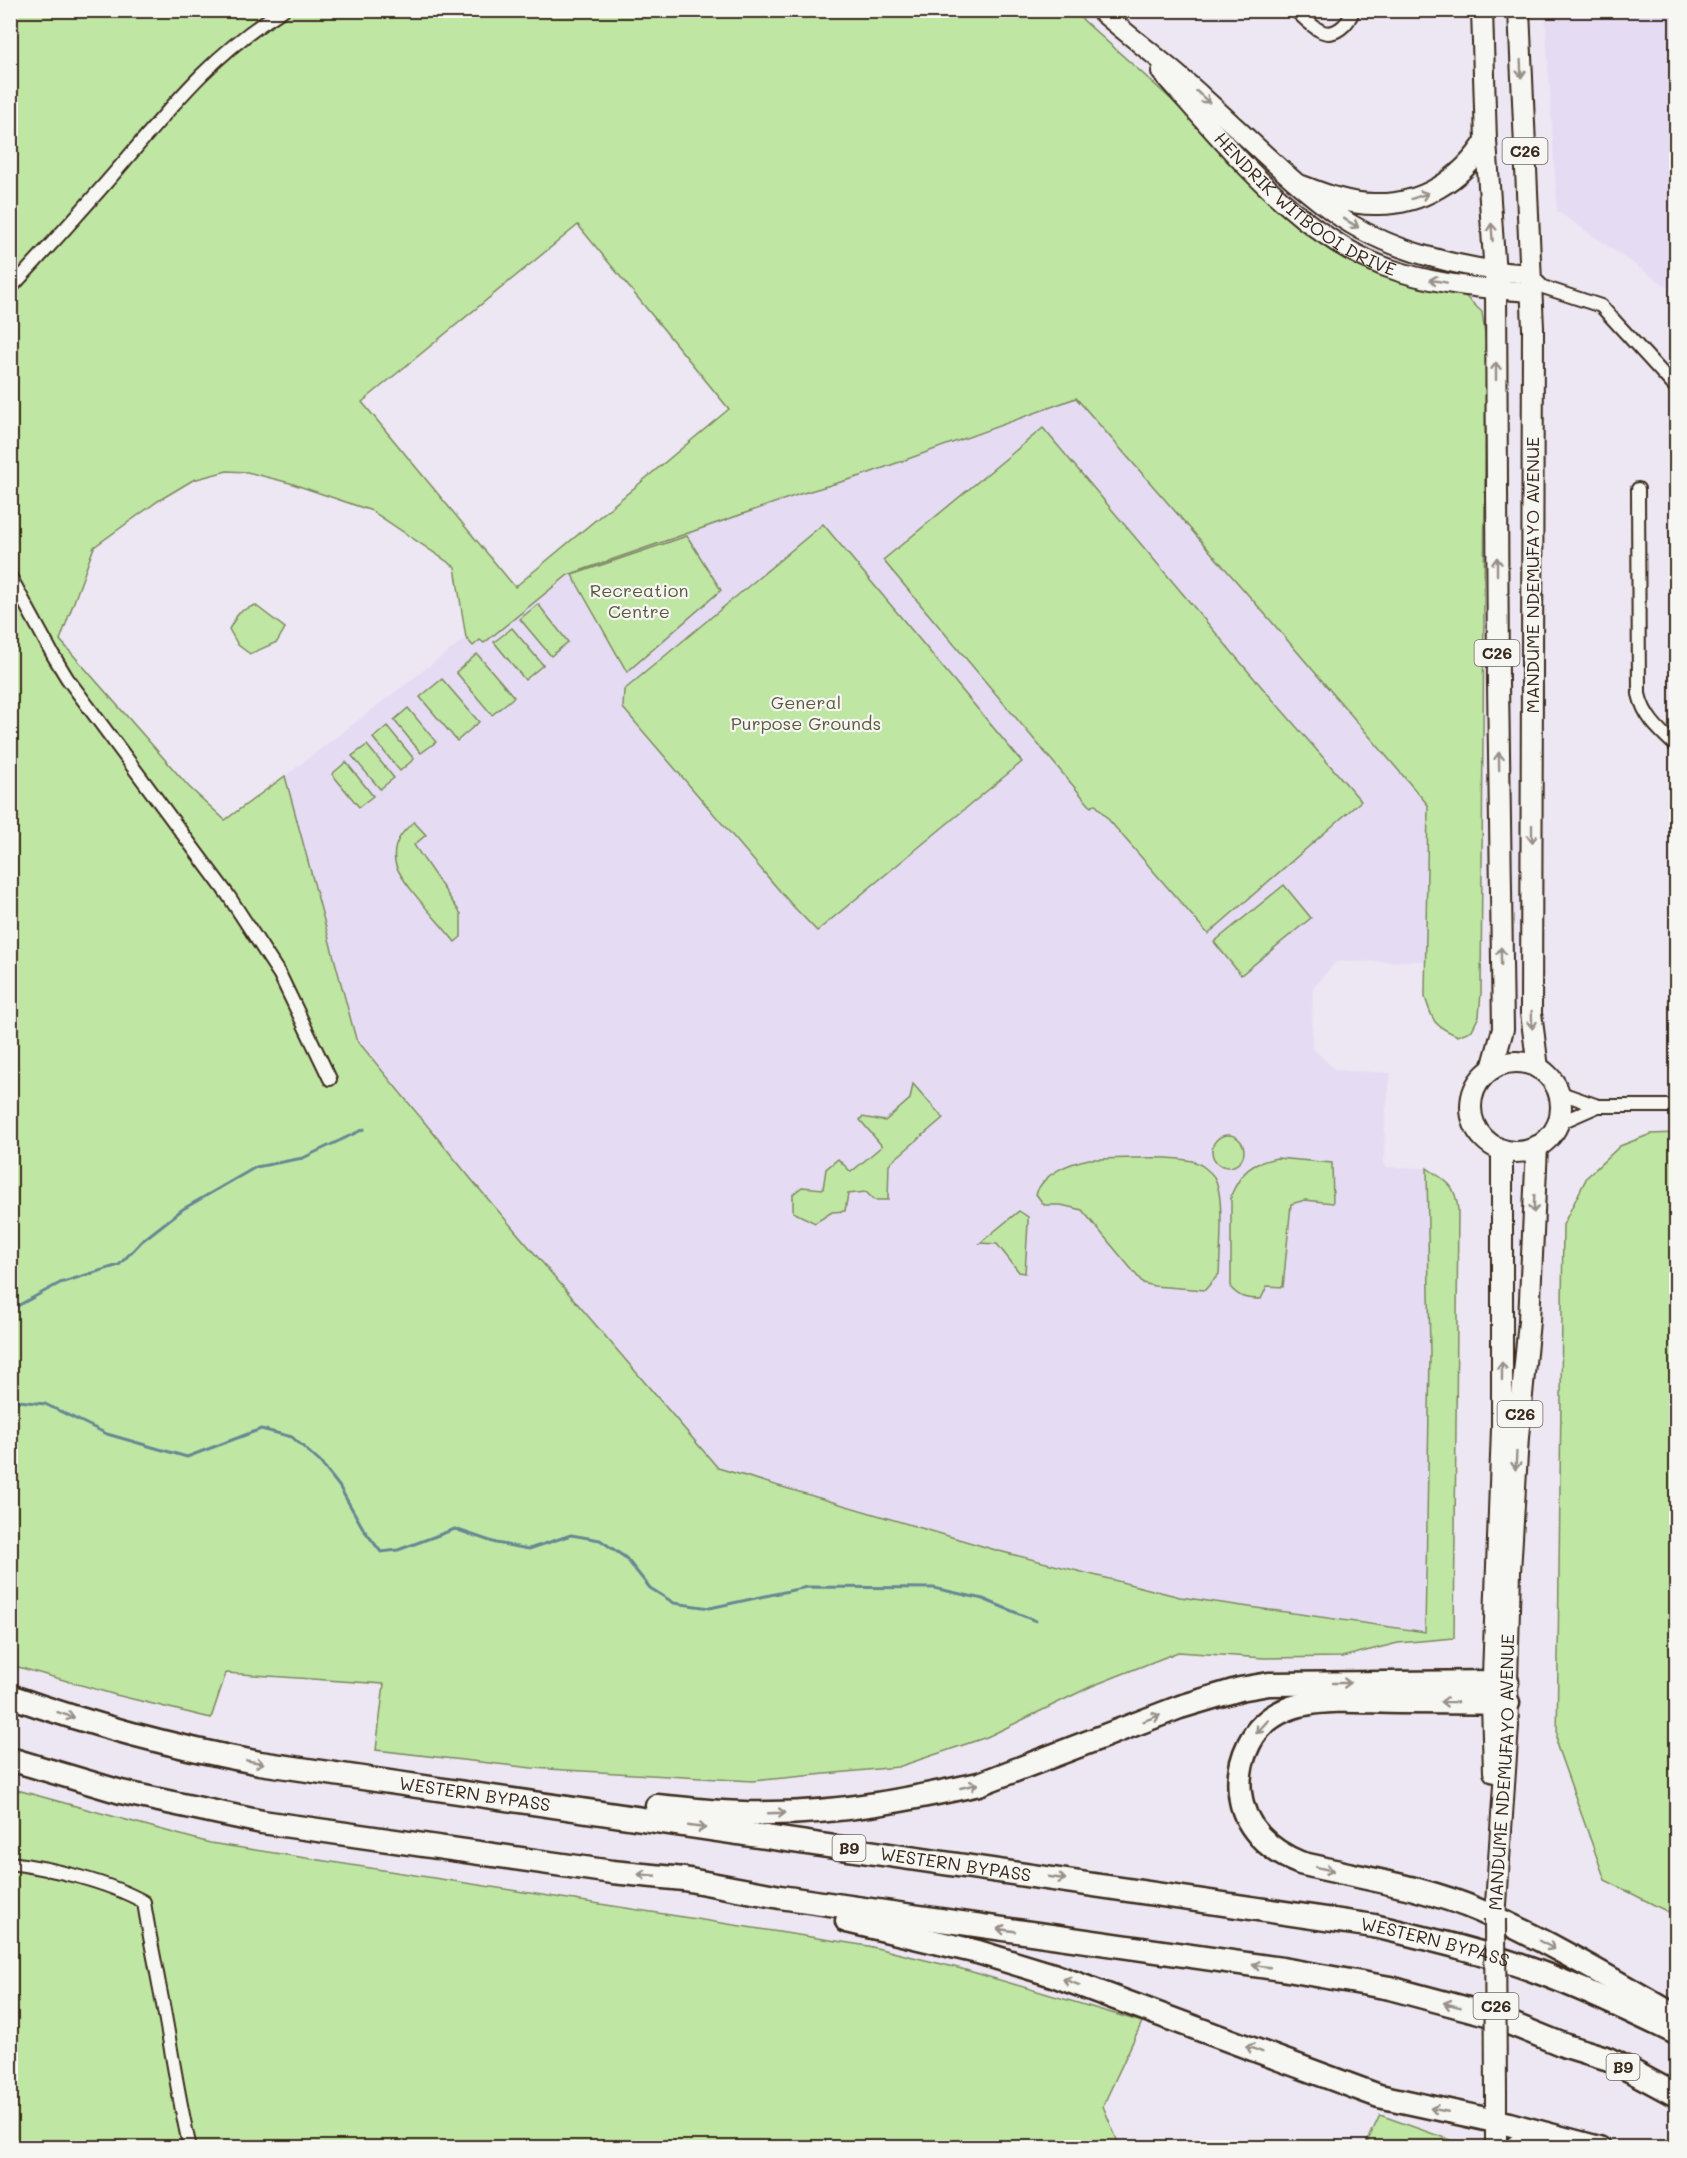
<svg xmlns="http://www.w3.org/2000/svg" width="1687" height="2158" font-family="Mali,sans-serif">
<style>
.built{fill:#e5dcf4}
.green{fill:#bfe7a3;stroke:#7d8860;stroke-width:1.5;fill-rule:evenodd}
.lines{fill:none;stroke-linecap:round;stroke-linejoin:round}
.stream{stroke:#668894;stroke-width:3}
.minor-casing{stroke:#3b2a1e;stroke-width:16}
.secondary-casing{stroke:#3b2a1e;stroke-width:22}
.primary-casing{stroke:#3b2a1e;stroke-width:24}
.motorway-casing{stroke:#3b2a1e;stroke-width:27}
.minor{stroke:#f6f6f2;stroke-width:12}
.secondary{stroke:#f6f6f2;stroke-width:18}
.primary{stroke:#f6f6f2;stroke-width:20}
.motorway{stroke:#f6f6f2;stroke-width:22}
.primary-bridge-casing{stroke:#3b2a1e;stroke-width:24;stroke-linecap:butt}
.primary-bridge{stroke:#f6f6f2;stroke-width:20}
.oneway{stroke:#989088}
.labels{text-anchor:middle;stroke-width:4.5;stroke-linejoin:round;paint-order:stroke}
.shield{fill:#f6f6f2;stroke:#73675e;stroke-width:1.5}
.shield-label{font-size:16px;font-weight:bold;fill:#3b2a1e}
.street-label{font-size:18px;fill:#3b2a1e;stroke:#f6f6f2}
.park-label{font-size:18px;fill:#5c593f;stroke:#f6f6f2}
</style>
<rect width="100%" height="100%" fill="#ece7f3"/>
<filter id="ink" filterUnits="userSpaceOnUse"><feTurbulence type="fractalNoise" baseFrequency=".0167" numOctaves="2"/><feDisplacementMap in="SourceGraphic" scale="12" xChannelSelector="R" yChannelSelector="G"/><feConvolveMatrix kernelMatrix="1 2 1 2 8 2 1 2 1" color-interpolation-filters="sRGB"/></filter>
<g filter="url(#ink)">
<g class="built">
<polygon points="1545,11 1676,11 1676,293 1557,211"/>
<polygon points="1076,398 1271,621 1428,805 1426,961 1336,962 1313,988 1312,1047 1335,1070 1391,1073 1385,1118 1384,1167 1427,1168 1430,1356 1425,1632 1180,1597 999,1551 718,1468 476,1185 356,1039 285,776 466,638 473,646 480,640 484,643 568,575 800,494 861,476"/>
</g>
<g class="green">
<path d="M10,11H1073L1302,217L1329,237L1464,295L1482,312L1486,342L1481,993L1479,1016L1472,1030L1458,1036C1433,1025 1433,1022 1425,997L1428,805L1271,621L1076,398L861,476L800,494L568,575L484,643L480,640L473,646L466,638L455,567L372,511L290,483L247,472L227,471L193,480L158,501L94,547L60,640L189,787L225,820L285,776L356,1039L476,1185L718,1468L999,1551L1180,1597L1425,1632L1430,1356L1427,1168C1448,1183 1455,1183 1458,1210L1454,1638L1398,1643L1342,1657L1264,1658L1178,1652L1092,1686L987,1737L898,1767L752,1781L532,1768L376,1750L384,1684L226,1673L211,1718L116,1695L11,1665ZM578,225L729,409L515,587L362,402Z"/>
<polygon points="1043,428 1247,670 1361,801 1208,934 1095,804 1091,807 883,560"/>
<polygon points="823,524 1022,762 817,931 791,904 623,708 624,690"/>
<polygon points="687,536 721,590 627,672 572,575"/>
<polygon points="538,604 568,642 551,656 520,619"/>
<polygon points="255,605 285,628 277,642 250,654 238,645 229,629 239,612"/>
<polygon points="512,628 543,665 525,680 494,642"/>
<polygon points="477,654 514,697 492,715 456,672"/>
<polygon points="442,679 479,722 457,741 420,697"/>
<polygon points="408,708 436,742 421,753 394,720"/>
<polygon points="387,726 414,759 400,771 373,738"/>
<polygon points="367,745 394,778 380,789 352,756"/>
<polygon points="346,762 373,796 359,807 332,774"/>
<path d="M414,822L426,835L414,845L461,914V937L455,942C442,925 399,881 395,862C392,845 401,832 414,822Z"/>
<polygon points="1284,885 1311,918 1241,975 1214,942"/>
<polygon points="913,1084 943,1118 889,1164 888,1200 874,1200 866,1192 848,1194 845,1211 832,1212 815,1223 793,1212 793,1194 802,1187 823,1189 826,1169 838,1159 851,1172 882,1146 860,1120 862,1117 885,1121 910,1099"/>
<polygon points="1676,1133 1676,1916 1605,1880 1557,1746 1563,1225 1587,1177 1620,1146 1651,1134"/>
<circle cx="1228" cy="1151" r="16"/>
<path d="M1277,1158L1332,1163L1333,1203L1305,1200L1291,1204L1283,1287L1267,1286L1261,1299C1247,1299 1240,1298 1231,1288V1195C1242,1171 1251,1163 1277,1158Z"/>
<path d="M1089,1159C1118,1159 1165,1155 1192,1161C1200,1163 1210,1171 1214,1177C1225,1194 1220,1253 1219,1274L1205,1290L1154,1286L1143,1283L1082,1210L1061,1205H1044L1036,1194C1043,1173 1070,1163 1089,1159Z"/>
<polygon points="1019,1211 1028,1217 1028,1223 1025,1273 1019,1272 997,1244 980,1243"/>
<polygon points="10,1788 210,1843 868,1946 962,1969 1142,2022 1103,2106 1120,2147 11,2147"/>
<polygon points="1380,2115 1459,2143 1461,2147 1365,2147"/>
</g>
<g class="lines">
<g class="stream">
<polyline points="10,1310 60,1283 119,1265 142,1241 183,1209 256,1167 303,1158 364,1129"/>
<polyline points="10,1400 45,1404 107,1434 187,1457 261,1429 292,1437 320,1462 339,1486 364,1530 381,1552 398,1550 455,1529 496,1543 529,1549 571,1535 600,1540 626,1558 650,1588 674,1603 710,1608 807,1587 934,1588 983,1599 1036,1621"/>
</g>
<g class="minor-casing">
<g id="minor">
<path d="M1295,10C1303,17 1310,25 1319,30C1334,39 1349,24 1353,10"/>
<polyline points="1531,275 1543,287 1601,306 1676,388"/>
<path d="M10,289C49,247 87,205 124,162C175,102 215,52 283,10"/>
<path d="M1638,489L1639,694C1644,717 1659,730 1676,746"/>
<polyline points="10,576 53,655 67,678 228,895 280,975 330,1079"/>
<polyline points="1558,1092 1598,1106 1676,1106"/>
<polyline points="1557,1124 1598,1106"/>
<path d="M10,1863C51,1868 109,1882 144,1902C148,1929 154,1956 159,1984C170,2038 177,2093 190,2148"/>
</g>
</g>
<g class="secondary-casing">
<g id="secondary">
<path d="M1099,10C1134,40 1171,67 1204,98C1246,136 1288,179 1333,212C1385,251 1466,270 1530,274"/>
<path id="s1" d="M1161,72C1227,145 1302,243 1400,272C1442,285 1487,289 1531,292"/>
</g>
</g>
<g class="primary-casing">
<g id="primary">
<polyline points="1482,10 1486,141 1496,290 1498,684 1503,1029 1492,1069"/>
<polyline points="1519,10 1533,328 1531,1013 1538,1068"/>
<path d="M1302,186C1325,195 1349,204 1374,204C1421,206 1462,179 1486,141"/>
<circle cx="1516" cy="1107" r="45"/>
<polyline points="1494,1772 1492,1703 1502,1429 1502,1150"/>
<path id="s2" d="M1495,1919L1508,1726L1507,1682L1510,1572L1518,1437L1529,1321L1537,1146"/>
<polyline points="1496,2148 1496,2094"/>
</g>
</g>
<g class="motorway-casing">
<g id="motorway">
<path id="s3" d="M10,1696C92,1725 174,1747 260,1763L1374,1926C1429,1939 1485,1952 1538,1972C1585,1989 1631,2011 1676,2033"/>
<path d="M1508,1703C1471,1702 1434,1702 1398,1702C1347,1702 1276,1689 1249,1744C1241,1760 1238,1776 1240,1793C1243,1827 1270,1851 1300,1863C1359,1878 1423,1886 1480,1911C1546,1940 1613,1980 1676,2016"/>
<polyline points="10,1759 121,1792 262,1822 612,1872 684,1879 780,1897 1282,1969 1390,1988 1487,2014 1566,2046 1609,2059 1676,2095"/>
<path d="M657,1806C695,1810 733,1814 771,1813C841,1813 911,1799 979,1784L1180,1707L1240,1689L1269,1684L1507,1682"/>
<polyline points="847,1921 978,1952 1053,1975 1379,2096 1509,2124 1599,2148"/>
<path d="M1515,2148C1525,2139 1536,2138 1549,2138"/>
</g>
</g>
<use href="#minor" class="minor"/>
<use href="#secondary" class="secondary"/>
<use href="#primary" class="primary"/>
<use href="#motorway" class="motorway"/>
<g class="primary-bridge-casing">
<polyline id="primary-bridge" points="1495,1919 1496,2094"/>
</g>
<use href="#primary-bridge" class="primary-bridge"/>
</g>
<defs><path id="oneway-shaft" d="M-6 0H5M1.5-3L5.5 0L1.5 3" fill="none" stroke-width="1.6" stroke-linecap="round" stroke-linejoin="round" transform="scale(1.5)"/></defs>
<g class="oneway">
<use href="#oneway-shaft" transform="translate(1521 69) rotate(88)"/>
<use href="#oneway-shaft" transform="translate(1203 97) rotate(42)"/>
<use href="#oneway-shaft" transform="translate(1420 196) rotate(-19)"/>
<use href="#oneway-shaft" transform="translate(1351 223) rotate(31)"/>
<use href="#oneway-shaft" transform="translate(1492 232) rotate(-94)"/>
<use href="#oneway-shaft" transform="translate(1438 281) rotate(-170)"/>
<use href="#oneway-shaft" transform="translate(1496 371) rotate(-90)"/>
<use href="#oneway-shaft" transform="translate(1497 566) rotate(-90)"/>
<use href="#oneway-shaft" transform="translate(1499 761) rotate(-91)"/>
<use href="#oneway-shaft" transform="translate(1532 834) rotate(90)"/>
<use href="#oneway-shaft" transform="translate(1501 956) rotate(-91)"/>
<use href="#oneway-shaft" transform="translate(1532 1020) rotate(88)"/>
<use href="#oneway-shaft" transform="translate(1534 1204) rotate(92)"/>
<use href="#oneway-shaft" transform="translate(1502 1371) rotate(-90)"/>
<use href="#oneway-shaft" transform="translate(1516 1461) rotate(93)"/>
<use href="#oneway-shaft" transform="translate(1342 1683)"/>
<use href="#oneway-shaft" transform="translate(1449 1702) rotate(-179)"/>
<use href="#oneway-shaft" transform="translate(66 1715) rotate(18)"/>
<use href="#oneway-shaft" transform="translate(1152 1718) rotate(-21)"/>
<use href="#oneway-shaft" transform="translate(1262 1727) rotate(133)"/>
<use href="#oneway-shaft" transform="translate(255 1762) rotate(10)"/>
<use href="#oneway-shaft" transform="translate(969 1786) rotate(-13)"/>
<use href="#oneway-shaft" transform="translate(777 1813) rotate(-2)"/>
<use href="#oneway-shaft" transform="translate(697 1827) rotate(8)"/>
<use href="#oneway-shaft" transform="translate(1325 1869) rotate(13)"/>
<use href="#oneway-shaft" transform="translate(647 1875) rotate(-175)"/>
<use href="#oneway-shaft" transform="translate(1057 1878) rotate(8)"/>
<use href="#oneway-shaft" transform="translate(1006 1930) rotate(-172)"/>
<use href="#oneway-shaft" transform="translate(1547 1945) rotate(28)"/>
<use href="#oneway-shaft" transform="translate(1261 1966) rotate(-172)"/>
<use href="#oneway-shaft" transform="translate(1071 1982) rotate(-159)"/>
<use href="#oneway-shaft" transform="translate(1452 2005) rotate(-165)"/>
<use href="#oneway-shaft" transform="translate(1254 2049) rotate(-159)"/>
<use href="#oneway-shaft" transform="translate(1439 2110) rotate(-169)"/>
</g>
</g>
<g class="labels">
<g class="shield">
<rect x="1502.5" y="138" width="45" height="26" rx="4.5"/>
<rect x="1474.5" y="640" width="45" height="26" rx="4.5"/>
<rect x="1497.5" y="1401" width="45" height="26" rx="4.5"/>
<rect x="832.5" y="1835" width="33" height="26" rx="4.5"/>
<rect x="1473.5" y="1993" width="45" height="26" rx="4.5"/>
<rect x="1606.5" y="2054" width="33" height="26" rx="4.5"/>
</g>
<g class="shield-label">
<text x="1525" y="157">C26</text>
<text x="1497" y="659">C26</text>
<text x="1520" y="1420">C26</text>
<text x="849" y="1854">B9</text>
<text x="1496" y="2012">C26</text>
<text x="1623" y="2073">B9</text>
</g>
<g class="street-label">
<text dy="6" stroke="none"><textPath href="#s1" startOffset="198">HENDRIK WITBOOI DRIVE</textPath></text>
<text transform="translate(1533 575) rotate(-90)" y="6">MANDUME NDEMUFAYO AVENUE</text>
<text dy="6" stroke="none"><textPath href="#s2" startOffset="147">MANDUME NDEMUFAYO AVENUE</textPath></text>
<text dy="6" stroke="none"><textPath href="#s3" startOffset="476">WESTERN BYPASS</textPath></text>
<text dy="6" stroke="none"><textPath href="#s3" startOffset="962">WESTERN BYPASS</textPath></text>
<text dy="6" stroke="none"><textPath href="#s3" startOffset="1448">WESTERN BYPASS</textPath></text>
</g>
<g class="park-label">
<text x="639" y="597">Recreation<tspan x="639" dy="21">Centre</tspan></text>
<text x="806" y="709">General<tspan x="806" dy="21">Purpose Grounds</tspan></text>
</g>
</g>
<rect width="1687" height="2158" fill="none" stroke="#f6f6f2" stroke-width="36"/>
<rect x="18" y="18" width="1651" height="2122" fill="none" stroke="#3b2a1e" stroke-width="2" filter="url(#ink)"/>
</svg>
